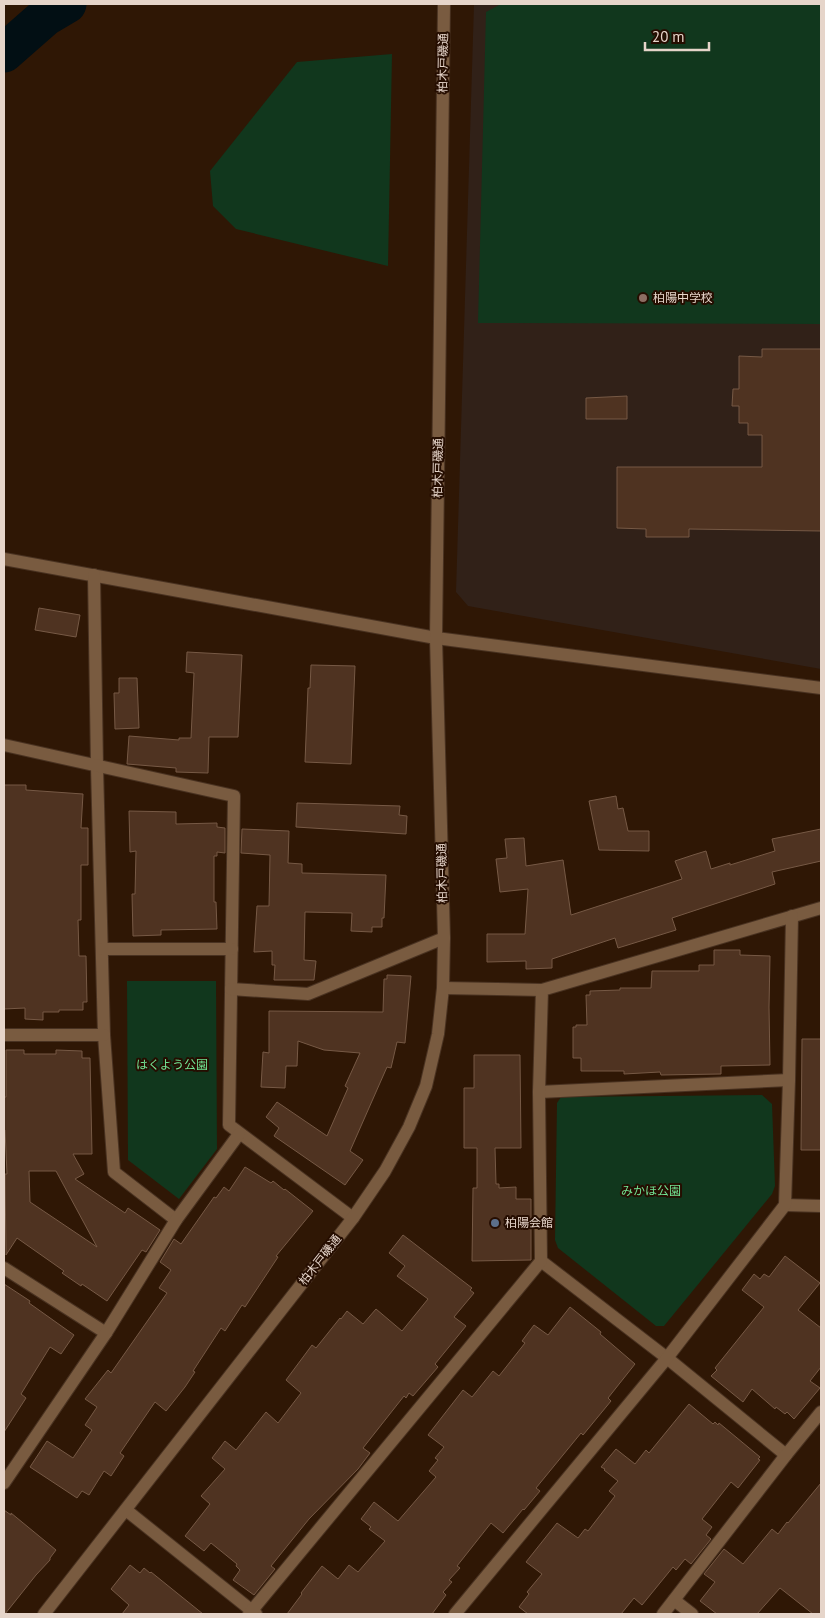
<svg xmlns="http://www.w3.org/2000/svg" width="825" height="1618" font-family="'PT Sans','Noto Sans JP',sans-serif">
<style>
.education{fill:#312118}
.green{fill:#11371d}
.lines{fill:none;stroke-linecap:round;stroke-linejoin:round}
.river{stroke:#020f14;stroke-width:39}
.building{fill:#4f3321;stroke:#765945;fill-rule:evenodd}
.minor-casing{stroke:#493221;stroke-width:14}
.minor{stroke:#795b40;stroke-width:12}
.education-dot{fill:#8d6e63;stroke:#250d00;stroke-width:2}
.service-dot{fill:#5c6f8a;stroke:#250d00;stroke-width:2}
.labels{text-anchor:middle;stroke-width:4;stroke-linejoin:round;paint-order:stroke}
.street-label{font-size:12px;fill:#e6d5ca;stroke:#250d00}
.poi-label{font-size:12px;fill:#e6d5ca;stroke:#250d00;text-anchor:start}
.park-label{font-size:12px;fill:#72e594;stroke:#250d00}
</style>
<rect width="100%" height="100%" fill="#2f1705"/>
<polygon class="education" points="474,4 821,4 821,669 468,606 456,592"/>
<g class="green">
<polygon points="501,4 821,4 821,324 478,323 486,12"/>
<polygon points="392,54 388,266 236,229 213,206 210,171 297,62"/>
<polygon points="127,981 216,981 217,1149 179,1199 128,1160"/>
<polygon points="762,1095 772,1104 775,1186 772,1194 664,1326 656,1326 558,1248 555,1240 557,1103 561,1097"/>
</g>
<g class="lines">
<polyline class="river" points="4,53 45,17 67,4"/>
</g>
<g class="building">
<polygon points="762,349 821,349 821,531 689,529 689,537 646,537 646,529 617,528 617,467 762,467 762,435 748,435 748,423 739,423 739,406 732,406 733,389 739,389 739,356 762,357"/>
<polygon points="627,396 627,419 586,419 586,398"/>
<polygon points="39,608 80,615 76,637 35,630"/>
<polygon points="187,652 242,655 238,737 209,737 208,773 176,772 176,768 127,764 129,736 179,740 179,738 191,738 194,673 186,672"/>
<polygon points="311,665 355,666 351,764 305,762 308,688 310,688"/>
<polygon points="119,678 137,678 139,728 115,729 114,693 119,693"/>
<polygon points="4,785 26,785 26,790 83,794 81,828 88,828 88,865 81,865 81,920 78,920 79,956 86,956 87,1002 83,1002 83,1010 59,1010 59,1012 43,1012 43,1020 25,1019 25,1008 4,1009"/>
<polygon points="616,796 618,809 623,808 628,831 649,831 649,851 599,850 589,801"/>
<polygon points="297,803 400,806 399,815 407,816 406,834 296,827"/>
<polygon points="129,811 176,812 176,824 217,823 217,827 225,828 225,853 217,852 217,856 214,856 214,902 216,902 217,929 161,930 161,935 133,936 132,894 135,894 136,851 130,852"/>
<polygon points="242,829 289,831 288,863 302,864 302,873 386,875 384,918 382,918 382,927 372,927 372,932 351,931 352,913 305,912 304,960 316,961 314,980 274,980 275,965 272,965 272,951 254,952 257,906 269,906 270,855 241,853"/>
<polygon points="821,829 821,861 772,872 775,884 672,918 676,930 618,948 615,938 552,959 552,968 526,969 526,961 487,962 487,934 525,934 528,889 500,892 496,859 507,858 505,839 524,838 526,866 563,860 571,915 682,879 675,861 693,855 706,851 711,869 730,863 730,865 775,851 772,839"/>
<polygon points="714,950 740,950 740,955 770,956 769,1007 770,1065 721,1066 721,1074 661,1075 660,1072 624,1074 624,1071 581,1071 581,1058 573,1058 573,1027 576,1027 576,1025 587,1025 586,995 590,995 590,991 620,990 620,988 651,988 652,971 699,971 699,965 714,965"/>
<polygon points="387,975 411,976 405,1043 397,1042 391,1068 387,1067 350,1151 363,1160 345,1185 274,1136 279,1128 266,1117 277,1102 327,1136 348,1088 345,1086 360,1053 324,1050 298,1041 297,1066 286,1066 285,1088 261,1087 263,1052 269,1053 269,1011 383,1012 384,979 387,979"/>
<polygon points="802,1039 821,1039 821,1150 801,1150"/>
<path d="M6,1050H24V1054H56V1050L82,1051V1058H90L92,1154H73L84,1174L75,1179L125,1213L128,1208L160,1230L146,1252L142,1250L107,1301L82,1284L81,1286L62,1273L64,1271L17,1238L6,1255L5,1174H7L5,1130H4V1097H6ZM29,1171H56L97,1247L30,1202Z"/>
<polygon points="474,1055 520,1055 521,1148 495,1148 496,1184 499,1184 499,1188 516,1187 516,1199 531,1199 531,1260 472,1261 473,1188 477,1188 477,1148 464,1148 464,1088 474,1088"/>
<polygon points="245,1167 271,1183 273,1181 284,1190 285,1189 313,1211 276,1256 278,1257 245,1307 242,1305 225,1331 221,1328 193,1371 195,1372 185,1387 166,1411 155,1402 120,1453 124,1456 111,1476 104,1471 89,1495 82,1491 77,1498 30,1467 47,1441 73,1458 92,1430 85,1425 97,1407 85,1399 108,1370 111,1373 167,1293 159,1288 171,1270 160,1262 174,1239 181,1244 214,1197 216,1198 224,1187 229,1191"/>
<polygon points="403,1235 472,1288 470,1290 474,1293 454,1317 466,1326 435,1364 438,1367 413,1396 409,1393 406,1398 404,1396 363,1448 370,1453 358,1469 309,1519 271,1566 275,1569 254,1595 233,1580 240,1570 236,1566 237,1564 211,1543 204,1551 185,1536 210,1504 201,1496 225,1469 212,1458 225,1441 236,1450 266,1412 278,1423 301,1393 286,1380 312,1345 316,1348 340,1318 341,1319 347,1311 363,1324 376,1309 402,1331 428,1299 397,1276 405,1266 389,1253"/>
<polygon points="785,1256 820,1283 798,1310 821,1328 821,1367 810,1381 820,1388 794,1419 787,1412 785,1414 776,1407 775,1409 752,1389 743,1402 711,1376 717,1370 715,1368 764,1307 742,1290 754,1274 760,1279 764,1274 769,1277"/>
<polygon points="4,1284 30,1301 29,1303 74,1335 61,1354 50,1347 21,1394 26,1398 4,1432"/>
<polygon points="570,1307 601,1332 600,1334 635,1364 608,1398 611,1401 583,1435 581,1433 536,1488 540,1491 524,1510 523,1509 503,1533 491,1523 457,1566 460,1568 449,1580 452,1582 443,1592 446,1595 432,1614 287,1614 302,1594 301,1593 322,1566 338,1579 349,1565 358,1572 385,1541 369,1529 371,1527 361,1519 374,1502 398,1521 436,1477 429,1471 438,1460 435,1458 444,1447 428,1435 463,1390 472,1397 493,1371 499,1376 525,1343 522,1341 534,1325 548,1335"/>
<polygon points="689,1404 713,1424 715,1422 718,1425 719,1423 760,1457 758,1459 760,1460 738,1488 731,1482 702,1519 712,1527 706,1535 711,1539 691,1564 685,1559 676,1570 673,1567 642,1605 634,1598 621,1614 528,1614 519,1607 529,1594 527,1592 542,1574 526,1562 557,1523 578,1538 585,1529 588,1531 615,1496 609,1491 618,1481 604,1470 605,1469 601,1467 616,1449 635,1464 646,1450 649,1453"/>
<polygon points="821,1483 821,1614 813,1614 780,1588 757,1614 717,1614 700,1601 715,1582 704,1574 724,1549 743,1564 772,1529 778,1534 787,1522 788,1523"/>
<polygon points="4,1510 11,1515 11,1513 56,1550 50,1558 50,1560 36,1575 5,1614"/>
<polygon points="130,1565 140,1573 144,1568 150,1573 151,1572 203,1614 122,1614 129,1605 111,1589"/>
</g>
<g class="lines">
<g class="minor-casing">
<g id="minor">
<polyline points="4,559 436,638 821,688"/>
<polyline points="94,575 97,767 104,1035 114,1172 176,1220"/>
<polyline points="4,745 234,796 229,1125 353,1218"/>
<polyline points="102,949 232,949"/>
<polyline points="443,988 542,990"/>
<polyline points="231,989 308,994 444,938"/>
<polyline points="4,1035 104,1035"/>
<polyline points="539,1092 789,1080"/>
<polyline points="785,1205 821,1206"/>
<polyline points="541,1261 667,1358 786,1455"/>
<polyline points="4,1268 106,1333"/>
<polyline points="4,1483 106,1333 176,1220 239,1134"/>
<polyline points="126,1510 256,1614"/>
<polyline points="674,1600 692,1614"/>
<polyline points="44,1614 353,1218 385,1171 409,1127 426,1086 438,1034 443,988 444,938 436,638 444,4"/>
<polyline points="249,1614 541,1261 539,1092 542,990 821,908"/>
<polyline points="455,1614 667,1358 785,1205 789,1080 792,916"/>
<polyline points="663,1614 786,1455 821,1412"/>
</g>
</g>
<use href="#minor" class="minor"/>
</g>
<circle class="education-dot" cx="643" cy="298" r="5"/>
<circle class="service-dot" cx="495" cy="1223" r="5"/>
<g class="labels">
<g class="street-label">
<text transform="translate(443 63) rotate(-89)" y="4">柏木戸磯通</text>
<text transform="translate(438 468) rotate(-89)" y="4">柏木戸磯通</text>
<text transform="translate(442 873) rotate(-91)" y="4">柏木戸磯通</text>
<text transform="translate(320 1260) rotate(-52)" y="4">柏木戸磯通</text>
</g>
<g class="poi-label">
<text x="653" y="302">柏陽中学校</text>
<text x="505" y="1227">柏陽会館</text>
</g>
<g class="park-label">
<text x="172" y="1069">はくよう公園</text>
<text x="651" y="1195">みかほ公園</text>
</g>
</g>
<rect width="825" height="1618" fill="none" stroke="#e6d5ca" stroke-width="10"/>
<path d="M645 42v8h64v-8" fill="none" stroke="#e6d5ca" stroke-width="2.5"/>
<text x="652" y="42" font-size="15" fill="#e6d5ca" stroke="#250d00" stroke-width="4" paint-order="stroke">20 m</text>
</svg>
